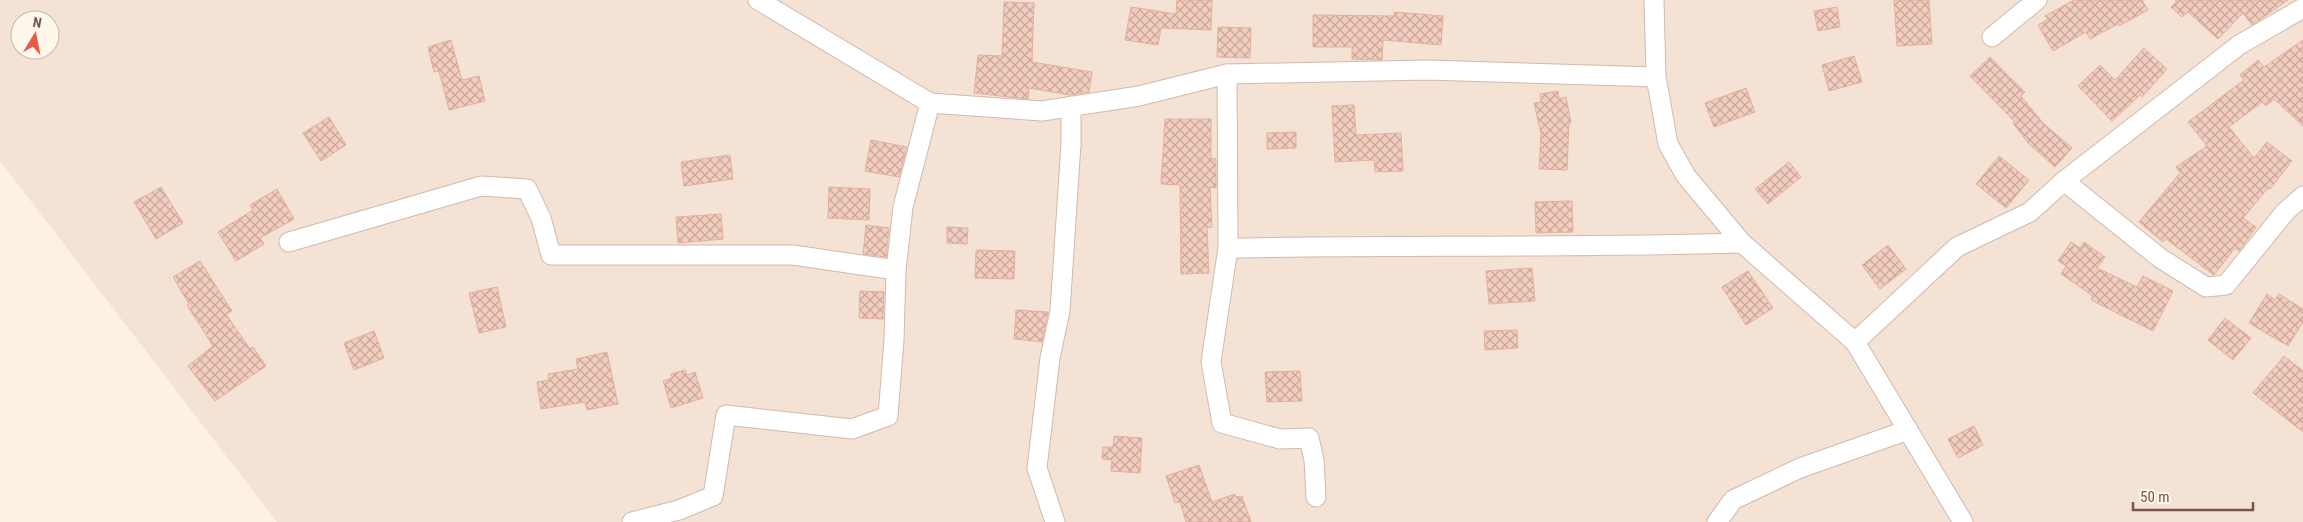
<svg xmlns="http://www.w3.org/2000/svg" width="2303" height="522" font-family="'Roboto Condensed',sans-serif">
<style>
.residential{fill:#f4e2d4;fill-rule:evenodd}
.building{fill:url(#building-cross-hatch);stroke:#e5b09d}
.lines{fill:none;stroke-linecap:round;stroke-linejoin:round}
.minor-casing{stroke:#d0baae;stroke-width:21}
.minor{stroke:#fff;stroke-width:19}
</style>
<defs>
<pattern id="building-cross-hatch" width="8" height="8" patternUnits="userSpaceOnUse" patternTransform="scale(1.25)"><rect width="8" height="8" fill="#f2ccbd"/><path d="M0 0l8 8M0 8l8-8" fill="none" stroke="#c9a89c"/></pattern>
</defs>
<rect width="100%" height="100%" fill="#fdf1e6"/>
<path class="residential" d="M0,0H2303V522H277L0,161ZM20,20H50V50H20Z"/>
<g class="building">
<polygon points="1177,0 1212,0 1211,30 1161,28 1158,45 1125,40 1131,7 1176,14"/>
<polygon points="1894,0 1929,0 1932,44 1897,46"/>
<polygon points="2074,0 2142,0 2148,10 2119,26 2118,24 2090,39 2086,32 2053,51 2038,25 2048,19 2045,16"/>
<polygon points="2175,0 2288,0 2252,25 2243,13 2218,39 2188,12 2182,17 2171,7 2177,1"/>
<polygon points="1004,2 1034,3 1032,62 1092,72 1089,92 1070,95 1029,88 1028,99 974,93 978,55 1002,56"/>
<polygon points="1837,7 1840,27 1818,31 1814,11"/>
<polygon points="1394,12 1443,16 1441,45 1383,40 1382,60 1352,59 1352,47 1313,47 1313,15 1394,16"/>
<polygon points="1218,27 1251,28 1250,58 1217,57"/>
<polygon points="451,40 462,80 479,76 485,101 449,110 439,71 434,72 428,47"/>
<polygon points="2303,40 2303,126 2274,99 2266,106 2262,102 2229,127 2254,158 2267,142 2292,161 2270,189 2268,188 2243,218 2256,227 2248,239 2239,251 2235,248 2214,275 2166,239 2163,242 2139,222 2180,173 2176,167 2207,146 2188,122 2244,80 2240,75 2258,60 2264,67"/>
<polygon points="2144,48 2167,69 2142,97 2140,95 2112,121 2078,86 2100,65 2115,80"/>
<polygon points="1854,56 1862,82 1829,91 1822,65"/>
<polygon points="1990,57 2025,92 2021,96 2043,123 2072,148 2055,167 2028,143 2013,123 2015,122 1970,76"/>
<polygon points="1746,88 1755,112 1714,127 1705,103"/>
<polygon points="1558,91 1559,99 1566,97 1571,123 1569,123 1567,170 1539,169 1541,134 1534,103 1541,102 1540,94"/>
<polygon points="1354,105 1356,135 1401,133 1403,171 1375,172 1374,160 1335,162 1332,106"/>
<polygon points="329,117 346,145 321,161 303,133"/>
<polygon points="1165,119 1211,119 1211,158 1216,159 1216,188 1210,187 1212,227 1207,228 1209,273 1181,274 1180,185 1161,184"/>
<polygon points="1296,132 1296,148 1267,149 1267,133"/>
<polygon points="871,140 907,147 899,177 865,171"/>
<polygon points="730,155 733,179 684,186 681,162"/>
<polygon points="1999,156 2029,180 2006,208 1976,184"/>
<polygon points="1789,162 1801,177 1768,204 1755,189"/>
<polygon points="161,187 183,223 156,239 134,202"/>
<polygon points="829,187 870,189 869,220 828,218"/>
<polygon points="277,189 294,219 260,238 264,244 236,261 218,232 253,210 250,205"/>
<polygon points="1572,201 1573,232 1536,233 1535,202"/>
<polygon points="721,214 723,239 678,243 676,217"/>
<polygon points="866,225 889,228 886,257 863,254"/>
<polygon points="947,227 968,228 967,244 947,243"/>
<polygon points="2071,242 2080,248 2084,242 2105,257 2097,268 2137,287 2143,276 2173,291 2153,331 2091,300 2093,296 2061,274 2066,266 2058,261"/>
<polygon points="1888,245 1906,269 1880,289 1862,265"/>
<polygon points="976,250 1015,251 1014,279 975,278"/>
<polygon points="200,261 232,311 226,314 250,349 253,347 266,366 215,401 188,366 213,346 187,305 189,304 173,277"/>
<polygon points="1532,268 1535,301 1489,304 1486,271"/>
<polygon points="1748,271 1773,308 1746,325 1722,287"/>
<polygon points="497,287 506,327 479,333 469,293"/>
<polygon points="860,291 884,292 883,319 859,318"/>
<polygon points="2267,294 2275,300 2279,294 2303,309 2303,322 2288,346 2249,323"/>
<polygon points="1016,310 1048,312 1042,342 1014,339"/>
<polygon points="2225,318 2251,338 2233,360 2208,340"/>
<polygon points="1517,330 1518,348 1485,350 1484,331"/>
<polygon points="374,331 384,358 354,370 344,343"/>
<polygon points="607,352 618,404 587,410 585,402 541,409 537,382 549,380 548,374 578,369 576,359"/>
<polygon points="2284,356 2303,371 2303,432 2253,393"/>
<polygon points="685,370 687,375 695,372 703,398 671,408 663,381 672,378 671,374"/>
<polygon points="1300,371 1302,401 1267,402 1265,372"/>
<polygon points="1974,426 1983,445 1958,458 1948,439"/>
<polygon points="1114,436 1142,438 1140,473 1111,471 1112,460 1102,459 1103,447 1113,447"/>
<polygon points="1199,465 1212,502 1235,494 1236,497 1242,496 1251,522 1186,522 1180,502 1175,503 1166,476"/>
</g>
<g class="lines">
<g class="minor-casing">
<g id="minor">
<polyline points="758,0 930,103 1042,111 1139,96 1227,74 1427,70 1656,77"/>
<polyline points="1654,0 1656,77 1668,144 1686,176 1742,243 1855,342 1963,522"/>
<polyline points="1992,37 2037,0"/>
<polyline points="1227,74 1228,248 1211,362 1222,423 1280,439 1309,438 1314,460 1316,497"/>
<polyline points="2064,181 2160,258 2206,287 2226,285 2285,212 2303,196"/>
<polyline points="289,242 481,186 527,189 541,218 551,255 793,255 896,270"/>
<path d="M1228,248C1399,245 1571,248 1742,243"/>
<polyline points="1855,342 1957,247 2030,212 2064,181 2239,45 2303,8"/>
<polyline points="632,522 679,510 713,496 726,415 852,429 888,416 894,340 896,270 903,207 930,103"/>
<polyline points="1055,522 1037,468 1050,358 1060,311 1071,144 1071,106"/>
<polyline points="1717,522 1733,500 1800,468 1908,430"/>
</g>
</g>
<use href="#minor" class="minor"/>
</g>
<g transform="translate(35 35) rotate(10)"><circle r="24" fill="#fff6ec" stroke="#c8b6ab"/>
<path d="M0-4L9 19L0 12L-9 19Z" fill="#e75b4a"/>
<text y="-8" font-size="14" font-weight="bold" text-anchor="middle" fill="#76554a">N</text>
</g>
<path d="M2133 502v8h120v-8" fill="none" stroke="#76554a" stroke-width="2.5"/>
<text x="2140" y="502" font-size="15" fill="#76554a" stroke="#fff6ec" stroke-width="4" paint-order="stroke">50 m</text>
</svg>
